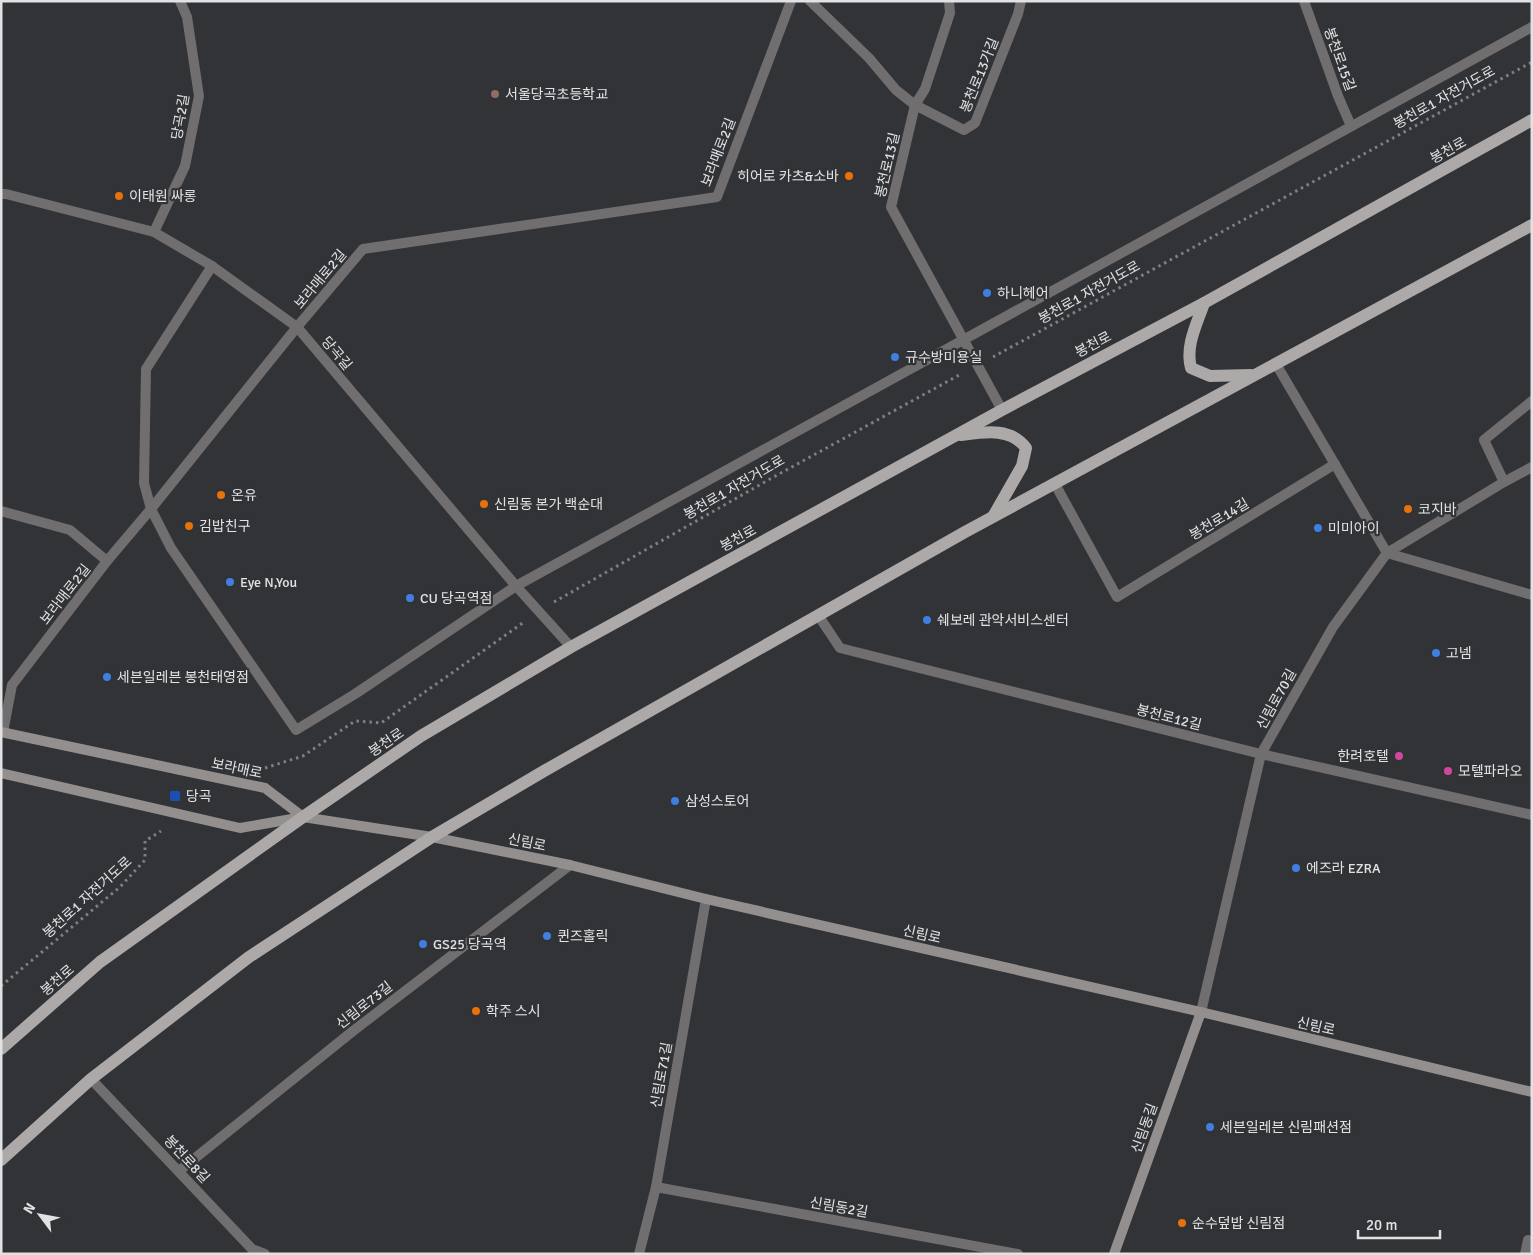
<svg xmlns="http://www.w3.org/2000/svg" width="1533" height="1255" font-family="Signika,'Noto Sans KR',sans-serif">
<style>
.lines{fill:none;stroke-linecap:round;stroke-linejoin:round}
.path{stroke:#7e7f82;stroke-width:3;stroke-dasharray:2.5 4;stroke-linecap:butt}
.lane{stroke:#706e6e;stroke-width:10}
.street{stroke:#706e6e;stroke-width:10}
.secondary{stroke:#938f8f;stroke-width:10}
.primary{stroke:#ada9a9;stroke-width:12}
.education-dot{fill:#8d6e63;stroke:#313336;stroke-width:2}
.food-dot{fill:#e8710a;stroke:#313336;stroke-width:2}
.shop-dot{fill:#3f7fe0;stroke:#313336;stroke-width:2}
.hotel-dot{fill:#d1479c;stroke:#313336;stroke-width:2}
.transit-dot{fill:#1a4fb4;stroke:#313336;stroke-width:2}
.labels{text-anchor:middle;stroke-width:4.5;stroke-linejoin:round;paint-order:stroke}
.street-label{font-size:14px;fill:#e1e2e4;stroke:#313336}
.poi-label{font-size:14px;fill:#e1e2e4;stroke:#313336;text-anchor:start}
</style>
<rect width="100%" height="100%" fill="#313336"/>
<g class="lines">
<g class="path">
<polyline points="993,357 1532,62"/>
<polyline points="554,602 770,479 961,374"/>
<polyline points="265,768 303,756 355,721 381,723 524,622"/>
<polyline points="1,986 120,887 145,860 145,841 161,831"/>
</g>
<g class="lane">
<polyline points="1304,1 1338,96 1351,126"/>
<polyline points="915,105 964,130 975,123 1018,14 1021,1"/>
<polyline points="154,232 185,166 199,96 187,17 180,1"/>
<polyline points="212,266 146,369 144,483 151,509 171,548 296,730 355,694 516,586 1532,27"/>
<polyline points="1504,482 1484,440 1532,401"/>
<polyline points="1055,484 1117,597 1335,464"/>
<polyline points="1,511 70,530 107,561"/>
<polyline points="3,732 12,685 107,561 151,509 297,327 363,249 717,197 791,1"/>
<polyline points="1525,1254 1528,1240 1532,1241"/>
</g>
<g class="street">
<polyline points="810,1 869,58 896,90 915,105 891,207 1002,410"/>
<polyline points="915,105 925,89 950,13 949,1"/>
<polyline points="1,194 6,194 154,232 212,266 297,327 516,586 571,647"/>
<polyline points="1276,364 1387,553 1532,595"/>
<polyline points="818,615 840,648 1261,754 1532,815"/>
<polyline points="1201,1012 1261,754 1333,627 1387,553 1504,482 1532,467"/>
<polyline points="91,1079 252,1249 265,1254"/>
<polyline points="179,1171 353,1031 570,865"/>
<polyline points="656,1187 1018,1254"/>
<polyline points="639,1254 656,1187 706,899"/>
</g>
<g class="secondary">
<polyline points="1,732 265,788 303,817"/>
<polyline points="1,773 240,828 303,817 432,837 570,865 706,899 1201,1012 1532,1092"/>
<polyline points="1114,1254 1201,1012"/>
</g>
<g class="primary">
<path d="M1204,303C1197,324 1185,346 1191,368L1210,376L1251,375"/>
<path d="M961,435C984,432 1011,427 1026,448L1022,466L994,515"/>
<polyline points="1,1049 100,962 303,817 421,736 571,647 1002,410 1204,303 1532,120"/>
<polyline points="1,1160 91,1079 249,957 432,837 544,771 965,532 1532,225"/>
</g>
</g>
<circle class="education-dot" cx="495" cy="94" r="5"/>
<g class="food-dot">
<circle cx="849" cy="176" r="5"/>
<circle cx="119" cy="196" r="5"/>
<circle cx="221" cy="495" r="5"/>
<circle cx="484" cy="504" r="5"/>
<circle cx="1408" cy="509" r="5"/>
<circle cx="189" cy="526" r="5"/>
<circle cx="476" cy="1011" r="5"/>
<circle cx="1182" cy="1223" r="5"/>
</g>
<g class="shop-dot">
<circle cx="987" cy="293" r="5"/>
<circle cx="895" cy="357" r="5"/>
<circle cx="1318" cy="528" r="5"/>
<circle cx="230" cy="582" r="5"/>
<circle cx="410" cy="598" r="5"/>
<circle cx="927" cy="620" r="5"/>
<circle cx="1436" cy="653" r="5"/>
<circle cx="107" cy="677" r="5"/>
<circle cx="675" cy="801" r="5"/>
<circle cx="1296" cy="868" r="5"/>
<circle cx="547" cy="936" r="5"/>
<circle cx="423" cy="944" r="5"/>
<circle cx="1210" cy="1127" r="5"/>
</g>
<g class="hotel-dot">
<circle cx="1399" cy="756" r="5"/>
<circle cx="1448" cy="771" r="5"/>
</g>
<rect class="transit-dot" x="169" y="790" width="12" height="12" rx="2.5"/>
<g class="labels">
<g class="street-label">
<text transform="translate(1340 59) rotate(70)" y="5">봉천로15길</text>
<text transform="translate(979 75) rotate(-68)" y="5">봉천로13가길</text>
<text transform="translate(1444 97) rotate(-29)" y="5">봉천로1 자전거도로</text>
<text transform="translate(180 117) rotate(-80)" y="5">당곡2길</text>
<text transform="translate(1448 150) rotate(-29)" y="5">봉천로</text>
<text transform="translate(718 152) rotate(-69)" y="5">보라매로2길</text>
<text transform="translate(887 165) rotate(-77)" y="5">봉천로13길</text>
<text transform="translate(320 279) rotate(-50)" y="5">보라매로2길</text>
<text transform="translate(1089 292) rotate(-29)" y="5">봉천로1 자전거도로</text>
<text transform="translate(1093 344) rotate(-28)" y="5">봉천로</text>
<text transform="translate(337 353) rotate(50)" y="5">당곡길</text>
<text transform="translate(734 487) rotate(-30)" y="5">봉천로1 자전거도로</text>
<text transform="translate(1219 519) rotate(-31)" y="5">봉천로14길</text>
<text transform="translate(738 538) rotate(-29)" y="5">봉천로</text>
<text transform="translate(65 594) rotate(-52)" y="5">보라매로2길</text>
<text transform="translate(1276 699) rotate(-61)" y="5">신림로70길</text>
<text transform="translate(1169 717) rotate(14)" y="5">봉천로12길</text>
<text transform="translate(386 742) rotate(-34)" y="5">봉천로</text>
<text transform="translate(237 768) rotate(12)" y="5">보라매로</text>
<text transform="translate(527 842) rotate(12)" y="5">신림로</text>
<text transform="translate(87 897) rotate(-42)" y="5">봉천로1 자전거도로</text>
<text transform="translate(922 934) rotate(13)" y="5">신림로</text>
<text transform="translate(57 980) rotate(-41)" y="5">봉천로</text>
<text transform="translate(364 1005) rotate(-38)" y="5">신림로73길</text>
<text transform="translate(1316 1026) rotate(13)" y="5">신림로</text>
<text transform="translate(661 1075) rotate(-80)" y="5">신림로71길</text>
<text transform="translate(1144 1128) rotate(-70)" y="5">신림동길</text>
<text transform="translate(187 1159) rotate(47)" y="5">봉천로8길</text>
<text transform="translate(839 1207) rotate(10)" y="5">신림동2길</text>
</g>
<g class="poi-label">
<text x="505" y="99">서울당곡초등학교</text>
<text x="839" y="181" text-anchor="end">히어로 카츠&amp;소바</text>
<text x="129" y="201">이태원 싸롱</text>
<text x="997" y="298">하니헤어</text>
<text x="905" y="362">규수방미용실</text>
<text x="231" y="500">온유</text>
<text x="494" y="509">신림동 본가 백순대</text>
<text x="1418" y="514">코지바</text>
<text x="199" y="531">김밥친구</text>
<text x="1328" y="533">미미아이</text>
<text x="240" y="587">Eye N,You</text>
<text x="420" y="603">CU 당곡역점</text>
<text x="937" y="625">쉐보레 관악서비스센터</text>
<text x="1446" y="658">고넴</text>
<text x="117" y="682">세븐일레븐 봉천태영점</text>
<text x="1389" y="761" text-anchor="end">한려호텔</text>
<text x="1458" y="776">모텔파라오</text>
<text x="186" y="801">당곡</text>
<text x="685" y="806">삼성스토어</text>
<text x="1306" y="873">에즈라 EZRA</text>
<text x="557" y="941">퀸즈홀릭</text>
<text x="433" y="949">GS25 당곡역</text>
<text x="486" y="1016">학주 스시</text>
<text x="1220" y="1132">세븐일레븐 신림패션점</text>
<text x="1192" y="1228">순수덮밥 신림점</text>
</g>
</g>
<rect width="1533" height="1255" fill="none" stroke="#e1e2e4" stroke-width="5"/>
<g transform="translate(40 1215) rotate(302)" stroke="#313336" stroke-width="4" paint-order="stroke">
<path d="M0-4L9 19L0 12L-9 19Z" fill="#e1e2e4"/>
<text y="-8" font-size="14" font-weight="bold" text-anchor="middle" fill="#e1e2e4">N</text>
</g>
<path d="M1358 1230v8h82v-8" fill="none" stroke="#e1e2e4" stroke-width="2.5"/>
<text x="1366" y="1230" font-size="15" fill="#e1e2e4" stroke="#313336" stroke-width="4" paint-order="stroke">20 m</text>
</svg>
